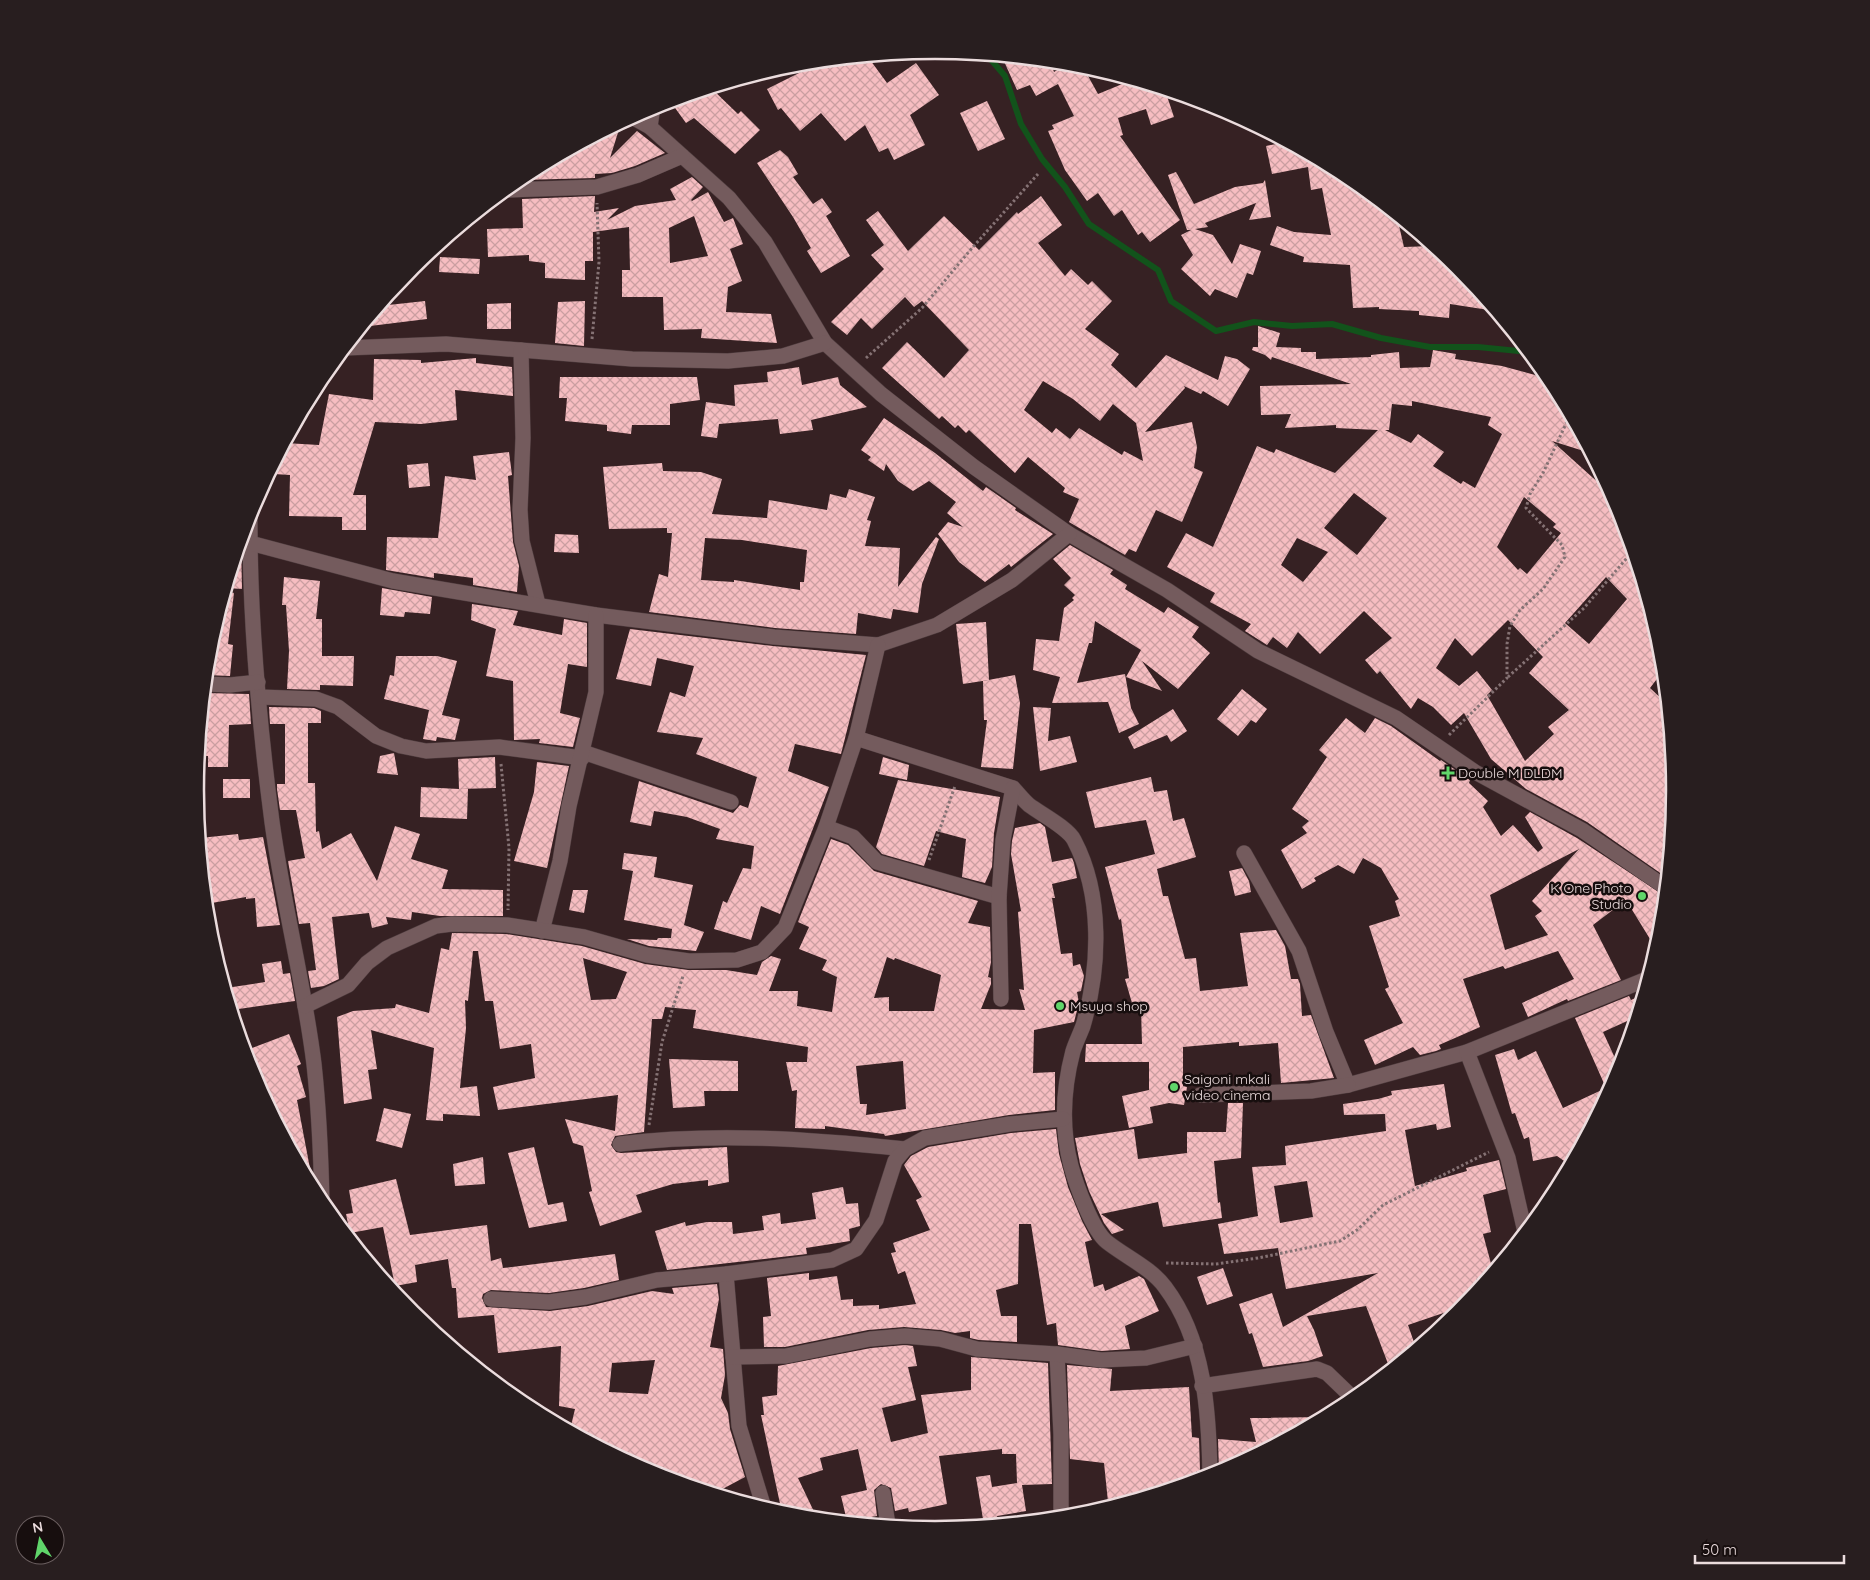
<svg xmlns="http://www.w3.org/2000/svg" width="1870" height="1580" font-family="Quicksand,sans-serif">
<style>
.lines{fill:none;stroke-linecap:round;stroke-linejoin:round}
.stream{stroke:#12531b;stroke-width:6}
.building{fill:url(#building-cross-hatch);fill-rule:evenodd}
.street-casing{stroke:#4e3c3e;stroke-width:16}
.path{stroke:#857274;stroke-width:3;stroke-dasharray:2.5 2.5;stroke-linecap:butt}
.street{stroke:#745b5d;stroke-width:15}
.poi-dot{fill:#60d56a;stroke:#170e0e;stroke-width:2}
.labels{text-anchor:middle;stroke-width:5;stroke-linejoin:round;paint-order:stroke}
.poi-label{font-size:14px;fill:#ebdcdd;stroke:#170e0e;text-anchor:start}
.rim{fill:none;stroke:#ebdcdd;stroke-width:2.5}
</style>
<defs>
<pattern id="building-cross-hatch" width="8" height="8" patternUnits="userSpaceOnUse" patternTransform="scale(1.25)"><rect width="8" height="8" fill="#f6bdc1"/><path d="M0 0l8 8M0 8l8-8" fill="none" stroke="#ca9ea1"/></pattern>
</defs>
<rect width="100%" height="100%" fill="#362123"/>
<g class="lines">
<polyline class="stream" points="987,55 1005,76 1021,124 1042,159 1065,187 1089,224 1158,270 1171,301 1216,331 1254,322 1292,326 1332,324 1381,338 1430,347 1478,347 1528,352"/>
</g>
<g class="building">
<polygon points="868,57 887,83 916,63 939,95 910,115 925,145 894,160 888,148 879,152 865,125 845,141 821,113 800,131 781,108 778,110 767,89 823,61"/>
<polygon points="1002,57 1050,61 1054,72 1069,63 1082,65 1098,94 1132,80 1165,90 1174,117 1151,125 1146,109 1118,118 1123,135 1120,136 1180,220 1150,242 1142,232 1138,235 1122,210 1114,216 1098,193 1087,201 1065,170 1048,131 1054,129 1052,125 1074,116 1058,84 1036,96 1030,85 1017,90"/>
<polygon points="711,88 738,114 741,111 760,130 735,154 694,118 686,123 670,101"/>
<polygon points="987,101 1005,139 978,151 960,113"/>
<polygon points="621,123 610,158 637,131 665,153 635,166 612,173 595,174 595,178 521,180 524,175"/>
<polygon points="1285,142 1346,175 1397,217 1404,247 1432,246 1458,266 1457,279 1471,282 1495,311 1450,304 1449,318 1419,315 1419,311 1379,309 1379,307 1353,308 1350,265 1303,262 1304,257 1270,245 1277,226 1294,232 1331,235 1322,188 1311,190 1308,167 1272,174 1266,146"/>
<polygon points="780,150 788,157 798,174 793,177 813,204 822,198 832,212 826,216 850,256 821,273 807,251 811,248 793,217 757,163"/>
<polygon points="1176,172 1194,204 1235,187 1263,183 1265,180 1271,217 1249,220 1256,203 1205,223 1208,227 1195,229 1213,235 1232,264 1240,244 1261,251 1253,275 1247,273 1237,298 1215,289 1210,296 1181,269 1193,255 1181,235 1191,230 1187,230 1168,175"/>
<path d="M692,177L703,187L691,200L692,201L708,192L724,222L733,218L743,244L730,249L742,281L728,287L726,312L771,314L777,343L701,338L702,329L664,330L663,297H622V270H630L629,227L593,232V261H585V280L545,278V263L529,261V255L488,257L487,229L523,228L522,199L595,196L594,212L619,208L607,220L635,206L676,200L670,189ZM694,216L708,256L670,263L669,228Z"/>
<path d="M1041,196L1062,225L1038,243L1065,276L1071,269L1088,285L1092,281L1112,301L1085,329L1119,354L1111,365L1136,388L1166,355L1218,380L1225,356L1237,359L1250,369L1228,406L1203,391L1201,394L1184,386L1185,388L1145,432L1192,422L1197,447L1194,468L1203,472L1182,522L1156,510L1136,552L1129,549L1125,555L1069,522L1079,499L1063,492L1065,488L1028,457L1015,473L969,430L966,433L958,425L955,428L942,416L939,419L882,368L907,342L944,378L969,350L922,301L914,307L905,297L872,329L861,318L847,335L831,322L884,269L871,255L884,245L866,220L878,211L908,251L944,216L979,250L1017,212L1018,214ZM1043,381L1073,399L1100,421L1113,404L1136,423L1143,461L1124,451L1122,455L1079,428L1070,439L1056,428L1052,433L1024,410Z"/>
<polygon points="440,257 480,259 479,274 439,272"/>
<polygon points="425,301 427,319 362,327 379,306"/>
<polygon points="585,301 584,346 555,343 558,302"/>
<polygon points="511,303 511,329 487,329 487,304"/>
<path d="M1258,326L1280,333L1276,347L1301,348V352H1316V359L1371,357V355L1399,352L1400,368L1430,367L1433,350L1456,354L1455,359L1502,366L1550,379L1590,453L1552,441L1612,495L1619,507L1661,646L1663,671L1650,688L1666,703L1675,790L1666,877L1587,822L1526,789L1491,759L1464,713L1451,725L1433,707L1418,698L1411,709L1380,671L1377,674L1365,660L1392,638L1364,611L1320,654L1298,632L1287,648L1273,637L1267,645L1245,631L1251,624L1210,602L1215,593L1167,567L1186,533L1213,547L1257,446L1274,453L1276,449L1335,473L1378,430L1336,428V425L1285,428L1291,414L1261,415L1260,386L1351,384L1272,357L1271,360L1265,355L1252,350L1253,347H1258ZM1412,401L1491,417L1488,425L1502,434L1475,488L1463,481L1461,484L1433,466L1444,452L1418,434L1411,443L1385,430H1389L1392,404L1412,406ZM1354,493L1387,518L1357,555L1324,528ZM1524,497L1556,524L1553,527L1561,533L1527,574L1520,568L1518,570L1497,547ZM1297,538L1328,552L1303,582L1281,565ZM1606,577L1627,599L1589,644L1565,623ZM1508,620L1543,657L1529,673L1569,710L1548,727L1554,734L1525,761L1487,695L1492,690L1477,671L1459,686L1436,668L1455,638L1472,656Z"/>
<polygon points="476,358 476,363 512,367 513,396 455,390 457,420 421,424 375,422 353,495 366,495 366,530 342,530 342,517 289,516 290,475 274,474 275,463 285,443 319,445 329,394 373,400 374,359 421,360 421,363"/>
<polygon points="799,367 802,385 838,377 840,385 867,407 811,420 813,430 780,434 778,419 719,424 717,438 701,436 706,402 735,406 734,385 768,382 767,372"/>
<polygon points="560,377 697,377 700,400 670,404 670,425 632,425 631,434 607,431 607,425 565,421 567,398 559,398"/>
<polygon points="884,418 935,453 983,491 986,487 1016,508 1015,510 1053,534 1011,567 1009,564 985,582 959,562 938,534 948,522 963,527 947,513 956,502 929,481 913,491 898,481 886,464 884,471 868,460 871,457 861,450"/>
<polygon points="509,452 512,475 508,476 513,542 519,566 517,592 473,585 473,578 434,573 434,578 386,570 387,537 438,538 445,476 476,480 473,456"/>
<polygon points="428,463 430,486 409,488 407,465"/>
<path d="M662,463L663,471L701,472L722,479L712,514L767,518L769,500L827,510L830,494L846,498L849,489L875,497L867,520L871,521L865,546L900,548L898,587L936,537L939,539L922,584L918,613L893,609L891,619L858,613L856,634L775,628L649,612L659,574L668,577L672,533H667V528L609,529L603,467ZM705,538L742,540L807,550L804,582H800V590L734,580V582L701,580Z"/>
<polygon points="555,534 578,535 579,553 554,552"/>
<polygon points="241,542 242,589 227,588 231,574"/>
<polygon points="1070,545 1113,570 1110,574 1127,585 1125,589 1164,613 1168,607 1199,627 1192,637 1210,653 1178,689 1142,661 1162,691 1126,677 1141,650 1095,621 1092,643 1089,643 1077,683 1125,674 1131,708 1139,724 1119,733 1108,702 1052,703 1060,677 1033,670 1036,639 1059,641 1064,608 1074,600 1072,598 1075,595 1064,585 1071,578 1053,559"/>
<polygon points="284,577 320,581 316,619 322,619 322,656 354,656 353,686 320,685 320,690 287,689 289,651 286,605 282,605"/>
<polygon points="382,588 432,597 430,614 405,612 404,617 380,615"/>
<polygon points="226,591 234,593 228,644 233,645 230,676 206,675 209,645"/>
<polygon points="472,604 518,611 513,625 562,635 564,619 587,623 587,667 568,664 560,713 580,718 573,747 539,743 540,739 514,740 513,681 486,676 496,629 471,620"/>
<polygon points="986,622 989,680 963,684 956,624"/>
<polygon points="630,629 773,646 866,655 841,754 795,744 788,771 829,787 780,914 761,906 751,940 714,929 723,901 727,903 743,868 751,869 754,846 716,839 720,829 687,817 654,811 651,826 630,822 639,781 733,813 740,805 748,808 757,777 696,754 703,738 657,732 670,692 685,697 694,666 657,658 651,686 616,679"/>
<polygon points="396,656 437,656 457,661 442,715 460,719 455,740 437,737 436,741 423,739 429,710 384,699 390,675 394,676"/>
<polygon points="1015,675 1020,703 1013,769 981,767 987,720 984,720 983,681"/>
<polygon points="1242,689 1267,709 1256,723 1251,720 1238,736 1217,719"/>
<polygon points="205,693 249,694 251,724 229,725 228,767 208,767 208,756 198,756"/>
<polygon points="269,707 314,708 321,711 321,723 308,723 308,783 315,783 316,832 319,831 322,849 351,833 377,881 395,826 420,834 411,859 448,870 442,889 503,890 503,916 440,916 412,912 411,920 386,917 388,924 372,928 369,913 332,917 339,979 324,986 311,988 308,971 316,970 310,923 299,924 288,861 305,858 296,810 280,810 277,789 277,784 285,784 285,724 270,724"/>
<polygon points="1033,707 1051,708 1048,741 1070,736 1077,762 1040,771"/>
<polygon points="1173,709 1187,731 1171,742 1167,735 1134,749 1128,737"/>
<path d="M1346,718L1365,733L1375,718L1391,726L1440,761L1441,760L1470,780L1469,783L1488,801L1483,807L1501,836L1513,825L1538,852L1543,848L1525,817L1530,812L1577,838L1665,896L1661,932L1650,939L1626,900L1593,925L1621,980L1568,1001L1567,999L1528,1017L1522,1003L1574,979L1558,951L1505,969L1503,966L1463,979L1480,1027L1439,1045L1441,1049L1436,1051L1420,1055L1413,1047L1375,1065L1364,1040L1403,1023L1385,989L1389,987L1369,926L1400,916L1395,901L1399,899L1381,868L1363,858L1354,874L1338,865L1314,878L1316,881L1302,889L1281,850L1307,833L1302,827L1309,821L1292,809L1327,757L1319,750ZM1579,849L1532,901L1542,911L1535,916L1548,935L1505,950L1490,895Z"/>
<polygon points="394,753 398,775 377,773 380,756"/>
<polygon points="495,757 496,788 459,789 468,789 467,819 420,817 421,787 459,789 458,759"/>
<polygon points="883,757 909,765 907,780 879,774"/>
<polygon points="537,762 569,766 547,868 514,861 534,792"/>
<polygon points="1151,777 1154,792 1167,790 1173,821 1184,818 1196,857 1157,869 1163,896 1168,896 1185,959 1196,958 1200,991 1248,986 1240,933 1276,930 1285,946 1291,979 1298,979 1300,984 1302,1016 1311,1015 1334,1078 1281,1083 1278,1043 1239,1046 1239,1042 1183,1047 1183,1086 1187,1087 1184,1105 1169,1103 1150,1107 1153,1123 1129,1128 1122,1096 1149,1090 1149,1062 1085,1062 1086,1044 1142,1044 1141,1008 1134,1010 1125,979 1129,978 1121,919 1119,920 1105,867 1155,854 1146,820 1095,828 1086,792"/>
<rect x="223" y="779" width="27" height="19"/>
<polygon points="898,780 1000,797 994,833 992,867 985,883 962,877 966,839 936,831 924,866 882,854 876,847"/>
<path d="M1040,823L1045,827L1052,862L1072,858L1074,863L1077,878L1052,884L1055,898H1052L1061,954L1072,953L1073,966L1080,964L1084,976L1081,991L1077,992L1079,1003L1074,1022L1034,1030L1033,1073L1055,1072V1110L1009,1115L885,1136L884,1134L825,1126V1129L795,1128L797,1090L792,1091L786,1062H807L808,1047L693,1028L696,1010L665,1007L662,1019H652L644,1132L615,1136L611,1145L616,1152L621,1153L727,1147L729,1182L708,1186V1180L673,1184L636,1195L642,1212L600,1226L589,1192L592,1191L583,1146L573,1143L565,1119L615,1131L618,1095L498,1110L493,1087L535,1078L531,1044L500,1049L493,1001H485L478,951H473L468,1001L465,1000L466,1028L460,1088L477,1086L480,1116L443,1114V1121L426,1120L434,1048L371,1030L377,1069L368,1070L372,1099L344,1104L337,1017L353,1011L395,1008L396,1004L429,1013L441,948L449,950L452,933L506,934L582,946L645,964L688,970H726L757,975L762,962L771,956L781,959L769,991H798L797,1006L832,1012L837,977L822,970L827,960L799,949L809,927L798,922L831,839L848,845L874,871L978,901L968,923L990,927L991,962L988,977L991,978V984L981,1009L1025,1010L1019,989L1024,990L1018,912L1021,911L1011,854L1012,841L1015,828ZM887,957L894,960L895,958L941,975L934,1011H889V997L874,998ZM583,958L627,972L616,999L591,1000ZM903,1061L906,1109L866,1115L867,1104H860L856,1066Z"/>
<polygon points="238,834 239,840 263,837 280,925 257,927 255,898 246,899 246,897 206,904 200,838"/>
<polygon points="624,853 657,857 654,877 693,885 684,925 704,932 696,951 649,946 627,939 657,940 658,938 671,938 672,929 624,920 633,871 622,869"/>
<polygon points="1242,868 1249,881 1251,892 1235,896 1229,871"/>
<polygon points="573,890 588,890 584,913 569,910"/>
<polygon points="281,961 283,974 290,973 295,1001 232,1010 226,988 265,982 262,964"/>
<polygon points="1642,995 1636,1017 1603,1032 1620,1069 1570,1165 1557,1156 1533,1161 1529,1137 1524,1139 1515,1113 1512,1114 1495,1055 1514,1049 1518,1060 1536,1051 1563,1108 1606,1088 1575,1018 1629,996 1631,1000"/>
<polygon points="289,1034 301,1064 297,1066 306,1097 297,1100 312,1179 309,1181 271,1109 264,1088 260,1089 251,1073 244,1051"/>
<polygon points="669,1059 738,1061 738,1091 704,1091 705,1106 673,1108"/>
<path d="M1444,1084L1451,1127L1437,1130L1436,1124L1405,1130L1415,1186L1467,1171L1466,1168L1499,1160L1506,1189L1483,1195L1491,1232L1483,1234L1493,1271L1489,1276L1476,1279L1479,1288L1464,1306L1408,1325L1416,1348L1390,1369L1366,1306L1307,1316L1314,1330L1323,1356L1308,1361L1263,1367L1252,1333L1249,1334L1239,1304L1272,1293L1283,1327L1378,1273L1286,1289L1278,1248L1224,1254L1218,1224L1258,1216L1252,1167L1286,1165L1285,1146L1386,1131L1385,1114L1344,1115L1343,1104L1378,1099L1392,1095L1391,1091ZM1307,1181L1313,1217L1280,1223L1274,1186Z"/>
<polygon points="1228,1103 1243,1103 1241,1158 1214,1161 1218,1203 1220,1202 1222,1218 1163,1227 1158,1202 1101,1214 1124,1230 1112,1234 1104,1223 1089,1191 1080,1164 1075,1138 1134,1129 1138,1159 1187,1153 1187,1132 1226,1132"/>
<polygon points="384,1108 411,1114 402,1148 376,1141"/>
<polygon points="1056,1129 1059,1154 1068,1187 1082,1221 1092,1240 1085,1242 1094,1287 1103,1284 1105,1291 1139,1276 1144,1279 1159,1311 1125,1326 1130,1349 1101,1351 1058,1345 1056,1323 1047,1325 1031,1224 1019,1224 1018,1284 996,1290 1001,1316 1017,1316 1017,1342 979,1340 970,1338 970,1331 955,1333 941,1330 904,1327 868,1330 785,1347 764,1347 763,1317 771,1316 767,1278 809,1273 809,1280 837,1276 841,1300 853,1299 853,1306 879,1305 879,1309 916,1304 905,1271 898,1274 891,1253 896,1252 893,1243 930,1230 916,1200 922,1197 904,1165 911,1156 928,1147 1011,1133"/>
<polygon points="534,1147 548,1205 563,1202 567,1221 529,1228 508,1153"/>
<polygon points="483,1157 485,1184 455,1186 453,1164"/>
<path d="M396,1179L410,1235L487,1225L491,1261L501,1258L503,1268L615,1254L619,1280L584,1288L549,1293L491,1290L483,1294L482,1298L486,1307L550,1311L588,1306L652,1291L674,1294L672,1288L717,1284L719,1299L710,1347L723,1349L725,1375L721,1398L728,1413L730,1429L745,1477L715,1493L652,1474L570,1430L575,1409L559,1406L561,1346L498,1353L494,1315L458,1318L456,1288H452L448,1259L415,1265L417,1282L395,1286L383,1227L350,1233L346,1214L353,1213L349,1190ZM655,1360L648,1394L609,1392L612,1363Z"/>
<polygon points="843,1187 846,1204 858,1203 860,1226 849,1229 850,1241 806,1248 807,1254 667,1270 655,1231 685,1222 686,1226 707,1222 732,1222 733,1234 764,1230 762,1216 780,1213 781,1224 816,1219 812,1193"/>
<polygon points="1223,1268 1233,1296 1207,1305 1197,1277"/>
<polygon points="905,1345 913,1346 917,1366 908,1367 916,1400 882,1408 891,1442 928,1433 921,1395 971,1390 971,1357 1048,1363 1052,1484 1022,1485 1026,1511 997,1516 999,1524 984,1525 976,1477 990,1475 992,1487 1017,1483 1016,1454 1002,1454 1002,1449 939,1456 947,1504 909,1512 908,1508 895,1511 891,1488 881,1484 874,1490 877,1516 847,1521 841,1496 867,1490 858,1449 820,1458 823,1470 798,1478 817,1518 782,1513 761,1415 764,1415 762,1397 777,1395 778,1366 871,1348"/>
<polygon points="1067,1365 1112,1369 1110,1391 1189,1387 1192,1437 1199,1438 1200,1471 1196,1471 1197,1480 1132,1500 1108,1502 1104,1463 1070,1459"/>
<polygon points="1325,1417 1220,1473 1219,1472 1218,1439 1256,1442 1250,1418"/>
</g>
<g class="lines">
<g class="street-casing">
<g id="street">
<polyline points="632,117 650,127 729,198 765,242 825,343 881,394 974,467 1069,534 1167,590 1258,651 1396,718 1475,772 1582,830 1665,887"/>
<polyline points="650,127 653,106"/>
<polyline points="505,190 597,187 638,175 682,156"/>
<polyline points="345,348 446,344 632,359 728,361 783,356 825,343"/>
<polyline points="521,350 523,438 520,510 522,541 538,604"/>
<path d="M250,510C249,611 259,722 272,822C283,903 304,983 314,1064C319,1110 321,1157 322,1203"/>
<polyline points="250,543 393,581 596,615 774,637 878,645 937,625 1012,580 1069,534"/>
<polyline points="205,684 230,685 258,682"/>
<polyline points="260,697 316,699 338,707 376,736 401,746 426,751 499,747 582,758"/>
<path d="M856,738L1013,788C1018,793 1023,800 1029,805C1041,814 1068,828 1074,840C1103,895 1100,968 1083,1026C1080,1034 1076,1042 1073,1051C1063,1089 1061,1128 1071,1166C1076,1184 1092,1230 1107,1242C1126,1257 1151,1268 1165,1287C1205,1340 1209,1413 1210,1476"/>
<polyline points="583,752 731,802"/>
<polyline points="826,827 853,837 877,862 999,897"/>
<polyline points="1244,853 1299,951 1326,1032 1348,1085 1467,1052 1647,979"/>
<polyline points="542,931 560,861 569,806 596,692 596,615"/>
<polyline points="1001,999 999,897 1003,840 1013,788"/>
<polyline points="305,1006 348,985 367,963 387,948 436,926 452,924 507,925 584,937 647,955 689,961 737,960 762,952 785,928 826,827 856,738 878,645"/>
<polyline points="1467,1052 1508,1158 1525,1232"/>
<polyline points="1200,1095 1311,1091 1348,1085"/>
<path d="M620,1144C714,1132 811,1139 905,1149"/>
<polyline points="726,1274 739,1426 764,1508"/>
<polyline points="491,1299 549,1302 586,1297 657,1280 726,1274 832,1260 856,1249 876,1220 895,1161 905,1149 925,1138 1010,1124 1063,1119"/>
<polyline points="1057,1354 1061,1435 1061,1518"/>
<polyline points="733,1357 786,1356 870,1339 905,1336 940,1339 977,1349 1057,1354 1101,1360 1146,1358 1195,1346"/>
<polyline points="1202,1386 1317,1369 1327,1373 1354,1399"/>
<polyline points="883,1493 888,1525"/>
</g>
</g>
<g class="path">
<polyline points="592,339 599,262 597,203"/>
<polyline points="866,358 922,308 972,248 1038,174"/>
<polyline points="1508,677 1584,608 1632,552"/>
<polyline points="1449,735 1507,678 1507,644 1510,626 1520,610 1543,589 1565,557 1562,545 1526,508 1530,494 1543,473 1570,415"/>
<polyline points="501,764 509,848 508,910"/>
<polyline points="929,860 955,786"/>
<polyline points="649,1125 662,1042 683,976"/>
<polyline points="1166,1263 1216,1264 1258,1258 1340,1241 1357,1230 1383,1205 1489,1152"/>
</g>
<use href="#street" class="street"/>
</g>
<g class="poi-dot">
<path d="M1445.5 765.5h5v5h5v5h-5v5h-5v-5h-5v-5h5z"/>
<circle cx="1642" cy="896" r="5"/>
<circle cx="1060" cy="1006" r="5"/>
<circle cx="1174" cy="1087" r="5"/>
</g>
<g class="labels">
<g class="poi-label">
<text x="1458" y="778">Double M DLDM</text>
<text x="1632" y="893" text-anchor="end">K One Photo<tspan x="1632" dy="16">Studio</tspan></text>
<text x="1070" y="1011">Msuya shop</text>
<text x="1184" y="1084">Saigoni mkali<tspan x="1184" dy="16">video cinema</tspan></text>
</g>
</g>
<path d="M0 0H1870V1580H0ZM204 790a731 731 0 1 1 1462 0a731 731 0 1 1-1462 0Z" fill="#281e1f" fill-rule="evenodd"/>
<path class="rim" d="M204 790a731 731 0 1 1 1462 0a731 731 0 1 1-1462 0Z"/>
<g transform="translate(40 1540) rotate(350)"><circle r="24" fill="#170e0e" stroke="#6c6061"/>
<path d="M0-4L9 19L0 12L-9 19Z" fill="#60d56a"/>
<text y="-8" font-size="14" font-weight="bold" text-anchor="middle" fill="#ebdcdd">N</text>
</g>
<path d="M1695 1555v8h149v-8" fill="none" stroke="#ebdcdd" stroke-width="2.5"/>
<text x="1702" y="1555" font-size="15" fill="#ebdcdd" stroke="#170e0e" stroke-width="4" paint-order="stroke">50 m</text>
</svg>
